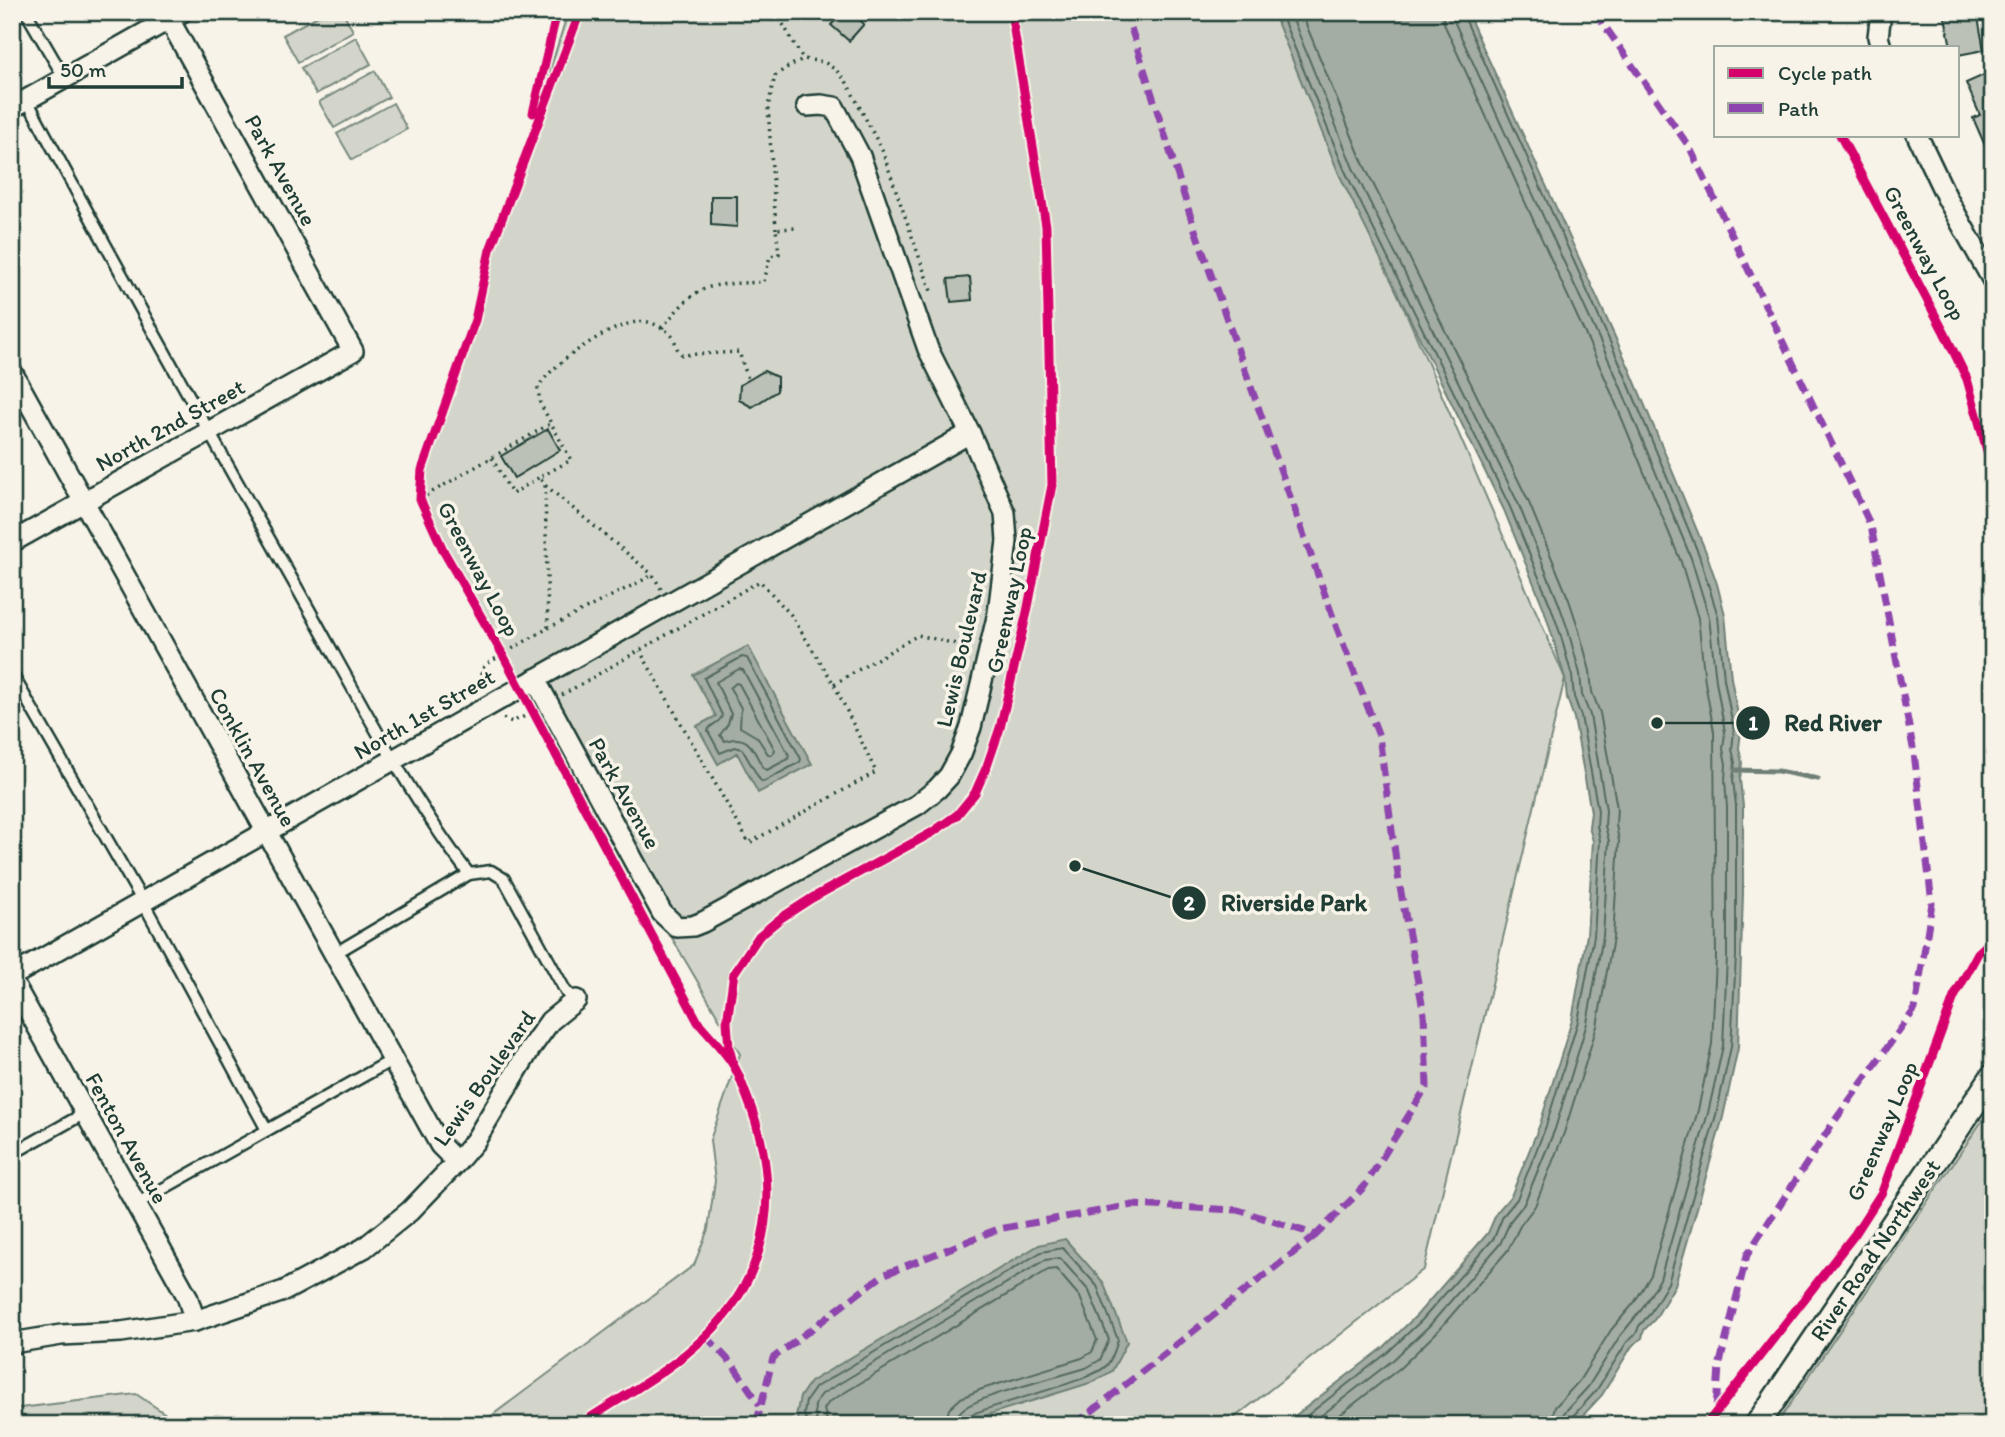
<svg xmlns="http://www.w3.org/2000/svg" width="2005" height="1437" viewBox="0 0 2005 1437" font-family="Itim,sans-serif">
	<style>
		.green { fill: #d3d5ca; stroke: #79897f; stroke-width: 2 }
		.water { fill: #a4ada3; stroke: #6f8077; stroke-width: 2 }
		.lines { fill: none; stroke-linecap: round; stroke-linejoin: round }
		.shore { stroke: #546a60; stroke-width: 2 }
		.stream { stroke: #6f8077; stroke-width: 5 }
		.building { fill: #bbc1b6; stroke: #1f3d34; stroke-width: 2 }
		.service-casing { stroke: #1f3d34; stroke-width: 15 }
		.minor-casing { stroke: #1f3d34; stroke-width: 24 }
		.tertiary-casing { stroke: #1f3d34; stroke-width: 28 }
		.path { stroke: #1f3d34; stroke-width: 3.5; stroke-dasharray: 2 5; stroke-linecap: butt }
		.service { stroke: #f7f3e8; stroke-width: 10 }
		.minor { stroke: #f7f3e8; stroke-width: 19 }
		.tertiary { stroke: #f7f3e8; stroke-width: 23 }
		.quiet { stroke: #8e44ad; stroke-width: 7; stroke-dasharray: 14 7; stroke-linecap: butt }
		.cycleway-casing { stroke: #f7f3e8; stroke-width: 13 }
		.cycleway { stroke: #d6006c; stroke-width: 9 }
		.labels { text-anchor: middle; dominant-baseline: central; stroke-width: 7; stroke-linejoin: round; paint-order: stroke }
		.street-label { font-size: 23px; fill: #1f3d34; stroke: #f7f3e8 }
		.leader { fill: none; stroke: #1f3d34; stroke-width: 2.5 }
		.callout-dot { fill: #1f3d34; stroke: #f7f3e8; stroke-width: 2.5 }
		.mark-label { font-size: 21px; text-anchor: middle; font-weight: bold; fill: #fff }
		.callout-label { font-size: 24px; text-anchor: middle; font-weight: bold; fill: #1f3d34; stroke: #f7f3e8; stroke-width: 7; stroke-linejoin: round; paint-order: stroke }
	</style>
	<rect width="100%" height="100%" fill="#f7f3e8"/>
	<filter id="ink" filterUnits="userSpaceOnUse"><feTurbulence type="fractalNoise" baseFrequency=".0143" numOctaves="2"/><feDisplacementMap in="SourceGraphic" scale="14" xChannelSelector="R" yChannelSelector="G"/><feConvolveMatrix kernelMatrix="1 2 1 2 8 2 1 2 1" color-interpolation-filters="sRGB"/></filter>
	<g filter="url(#ink)">
		<g class="green">
			<polygon points="325,12 343,12 353,31 298,62 283,35"/>
			<polygon points="568,12 1275,12 1565,678 1424,1269 1225,1425 479,1425 694,1265 708,1229 715,1181 710,1140 740,1054 466,586 418,495"/>
			<polygon points="356,37 371,64 316,94 301,68"/>
			<polygon points="375,71 389,97 334,128 319,102"/>
			<polygon points="393,103 407,129 352,160 337,134"/>
			<polygon points="1993,1105 1993,1425 1776,1425 1988,1112"/>
			<polygon points="136,1394 182,1425 12,1425 12,1409"/>
		</g>
		<g class="water">
			<polygon points="1273,12 1467,12 1630,370 1706,552 1717,584 1725,615 1731,678 1741,731 1739,748 1742,763 1740,780 1743,806 1743,894 1738,1048 1723,1117 1675,1285 1655,1319 1644,1330 1642,1338 1632,1346 1602,1395 1574,1425 1283,1425 1383,1348 1417,1315 1488,1233 1497,1212 1511,1196 1540,1124 1572,1020 1587,935 1593,841 1589,827 1591,812 1574,718 1567,698 1565,678 1544,609 1504,510 1339,174"/>
			<polygon points="748,646 812,764 758,793 737,753 718,764 697,726 716,716 693,675"/>
			<polygon points="1065,1239 1103,1282 1127,1342 1112,1371 1093,1382 990,1414 965,1425 803,1425 796,1416 800,1397 810,1382 1039,1245"/>
		</g>
		<g class="lines">
			<g class="shore">
				<polyline points="1280,12 1345,171 1510,507 1551,607 1560,633 1572,676 1574,697 1581,716 1598,811 1597,826 1600,841 1594,936 1578,1021 1546,1126 1517,1199 1503,1216 1494,1238 1422,1320 1387,1353 1295,1425"/>
				<polyline points="1290,12 1353,168 1518,503 1559,604 1568,630 1580,674 1582,695 1590,715 1606,810 1605,826 1609,841 1603,936 1587,1023 1555,1129 1524,1204 1511,1220 1500,1244 1429,1326 1393,1360 1309,1425"/>
				<polyline points="1301,12 1363,163 1527,498 1569,600 1578,627 1590,671 1592,692 1600,713 1617,808 1616,825 1619,841 1613,938 1597,1026 1564,1133 1535,1206 1520,1226 1508,1250 1436,1333 1400,1368 1327,1425"/>
				<polyline points="1442,12 1445,26 1606,380 1681,562 1698,618 1705,682 1714,732 1716,958 1712,1044 1698,1110 1651,1275 1634,1303 1611,1330 1579,1381 1555,1407 1550,1425"/>
				<polyline points="1453,12 1454,21 1616,376 1691,558 1709,617 1716,681 1725,732 1723,749 1726,764 1725,780 1727,807 1727,957 1723,1046 1708,1113 1660,1279 1642,1309 1620,1336 1588,1387 1564,1413 1561,1425"/>
				<polyline points="1462,12 1624,373 1699,555 1718,616 1724,679 1734,731 1732,749 1735,763 1733,780 1736,806 1736,956 1731,1047 1716,1115 1668,1283 1649,1315 1639,1326 1636,1334 1627,1342 1596,1391 1571,1418 1570,1425"/>
				<path d="M742 657 747 658 801 759 800 762 763 782 760 780 742 749 735 747 720 753 708 731C710 723 721 724 722 715L704 678Z"/>
				<path d="M739 669 743 670 789 755 788 759 767 770 763 768C753 750 750 733 725 741L720 735 728 724 731 714 716 682Z"/>
				<polygon points="736,683 739,684 775,750 772,755 768,754 757,737 740,727 741,708 730,688"/>
				<path d="M808 1425 804 1414 806 1401 816 1387 1041 1252 1063 1248 1097 1286 1118 1340C1116 1347 1112 1359 1107 1365 1094 1381 995 1403 968 1416L965 1425"/>
				<path d="M817 1425C816 1409 810 1409 822 1394L1045 1260 1060 1258 1089 1291 1109 1340 1100 1360 1086 1368C1061 1376 977 1396 962 1410 957 1414 956 1419 956 1425"/>
				<polyline points="828,1425 824,1409 829,1402 1048,1270 1056,1269 1080,1297 1097,1340 1092,1352 1082,1358 982,1389 961,1398 949,1409 945,1425"/>
			</g>
			<polyline class="stream" points="1735,770 1778,771 1818,779"/>
		</g>
		<g class="building">
			<polygon points="843,12 851,12 864,24 849,41 831,25"/>
			<polygon points="1944,12 1977,12 1984,50 1958,55 1958,47 1951,47"/>
			<polygon points="1993,71 1993,164 1973,118 1980,115 1966,83"/>
			<polygon points="711,196 737,196 737,227 711,225"/>
			<polygon points="970,277 972,300 951,302 948,279"/>
			<polygon points="764,371 777,377 777,391 752,407 739,400 740,385"/>
			<polygon points="548,429 560,450 514,478 501,456"/>
		</g>
		<g class="lines">
			<g class="service-casing">
				<g id="service">
					<polyline points="26,12 65,79"/>
					<path d="M27 100C115 264 205 426 297 588 352 685 402 786 469 874"/>
					<polyline points="12,674 143,902 267,1130"/>
					<polyline points="334,954 469,874 491,871 504,879 566,992 576,1000"/>
					<polyline points="12,1154 85,1113"/>
					<polyline points="136,1204 392,1060"/>
				</g>
			</g>
			<g class="minor-casing">
				<g id="minor">
					<polyline points="1881,47 1878,37 1881,12"/>
					<polyline points="12,108 182,12"/>
					<polyline points="1917,135 1948,200 1993,281"/>
					<polyline points="12,372 440,1145 457,1162"/>
					<polyline points="12,542 353,351 165,12"/>
					<polyline points="535,679 662,913 677,927 693,926 703,922 917,805 937,789 949,776 961,754 971,727 998,613 1007,541 1005,513 970,433 928,349 860,156 834,107 821,105 807,106"/>
					<polyline points="12,976 970,433"/>
					<polyline points="12,981 187,1296 195,1321"/>
					<polyline points="12,1343 61,1335 121,1332 195,1321 284,1291 364,1248 410,1211 457,1162 475,1141 530,1049 550,1021 576,1000"/>
				</g>
			</g>
			<g class="tertiary-casing">
				<polyline id="tertiary" points="1757,1425 1993,1076"/>
			</g>
			<g class="path">
				<polyline points="776,12 803,59"/>
				<polyline points="776,229 768,107 775,76 786,68 803,59 824,62 836,70 846,81 882,150 932,294"/>
				<path d="M662 328C700 281 706 285 764 282L770 256 779 254 776 229 797 228"/>
				<polyline points="492,458 512,494 540,477"/>
				<polyline points="420,499 550,424"/>
				<path d="M661 589 653 575 545 485 540 477 571 460 540 403 538 388C550 364 620 316 648 322 656 324 667 330 672 336 677 343 675 349 682 355L739 352 748 379"/>
				<polyline points="548,628 653,575"/>
				<polyline points="834,684 918,635 969,647 969,650"/>
				<polyline points="487,687 481,670 488,663 548,628 545,485"/>
				<polyline points="562,695 760,581 791,615 834,684 876,772 749,843 640,651"/>
				<polyline points="503,718 512,722 534,712"/>
			</g>
			<use href="#service" class="service"/>
			<use href="#minor" class="minor"/>
			<use href="#tertiary" class="tertiary"/>
			<g class="quiet">
				<polyline points="1595,12 1690,148 1871,526 1914,753 1932,903 1915,1009 1833,1123 1747,1255 1719,1367 1716,1409"/>
				<polyline points="706,1336 733,1365 760,1405"/>
				<polyline points="756,1425 773,1358 883,1275 998,1229 1133,1205 1238,1210 1316,1235 1364,1187 1427,1086 1424,1014 1399,882 1379,736 1335,623 1193,224 1126,12"/>
				<polyline points="1074,1425 1316,1235"/>
			</g>
			<g class="cycleway-casing">
				<g id="cycleway">
					<polyline points="533,113 557,12"/>
					<polyline points="1840,135 1944,332 1967,379 1993,472"/>
					<polyline points="733,1063 729,1048 727,1022 734,973 759,936 781,918 812,898 933,832 957,815 975,793 987,766 1000,728 1027,612 1052,485 1046,226 1011,12"/>
					<path d="M579 1425C621 1397 669 1372 705 1337 774 1271 781 1182 747 1097 743 1087 740 1077 735 1068 726 1051 710 1037 698 1022L503 655 444 552 420 499 422 470 475 320 490 250 580 12"/>
					<polyline points="1706,1425 1855,1234 1882,1192 1954,997 1978,953 1993,939"/>
				</g>
			</g>
			<use href="#cycleway" class="cycleway"/>
		</g>
	</g>
	<g class="labels">
		<g class="street-label">
			<text transform="translate(281 170) rotate(61)">Park Avenue</text>
			<text transform="translate(1925 253) rotate(62)">Greenway Loop</text>
			<text transform="translate(170 425) rotate(-29)">North 2nd Street</text>
			<text transform="translate(479 569) rotate(62)">Greenway Loop</text>
			<text transform="translate(1009 600) rotate(-78)">Greenway Loop</text>
			<text transform="translate(961 649) rotate(-77)">Lewis Boulevard</text>
			<text transform="translate(424 714) rotate(-30)">North 1st Street</text>
			<text transform="translate(253 757) rotate(61)">Conklin Avenue</text>
			<text transform="translate(625 793) rotate(61)">Park Avenue</text>
			<text transform="translate(484 1078) rotate(-55)">Lewis Boulevard</text>
			<text transform="translate(1882 1131) rotate(-67)">Greenway Loop</text>
			<text transform="translate(127 1138) rotate(61)">Fenton Avenue</text>
			<text transform="translate(1875 1250) rotate(-56)">River Road Northwest</text>
		</g>
	</g>
	<path class="leader" d="M1657 723L1753 723M1075 866L1189 903"/>
	<g class="callout-dot">
		<circle cx="1657" cy="723" r="7"/>
		<circle cx="1075" cy="866" r="7"/>
		<circle cx="1753" cy="723" r="18"/>
		<circle cx="1189" cy="903" r="18"/>
	</g>
	<g class="mark-label">
		<text x="1753" y="730">1</text>
		<text x="1189" y="910">2</text>
	</g>
	<g class="callout-label">
		<text x="1833" y="731">Red River</text>
		<text x="1294" y="911">Riverside Park</text>
	</g>
	<rect width="2005" height="1437" fill="none" stroke="#f7f3e8" stroke-width="42"/>
	<rect x="21" y="21" width="1963" height="1395" fill="none" stroke="#1f3d34" stroke-width="2.5" filter="url(#ink)"/>
	<rect x="1714" y="46" width="245" height="91" fill="#f7f3e8" stroke="#a1aaa0" stroke-width="2"/>
	<rect x="1728" y="68" width="35" height="10" fill="#d6006c" stroke="#a1aaa0" stroke-width="2"/>
	<text x="1778" y="80" font-size="21" fill="#1f3d34">Cycle path</text>
	<rect x="1728" y="103" width="35" height="10" fill="#8e44ad" stroke="#a1aaa0" stroke-width="2"/>
	<text x="1778" y="116" font-size="21" fill="#1f3d34">Path</text>
	<path d="M49 77v10h133v-10" fill="none" stroke="#1f3d34" stroke-width="3.5"/>
	<text x="60" y="77" font-size="21" fill="#1f3d34" stroke="#f7f3e8" stroke-width="5" paint-order="stroke">50 m</text>
</svg>
